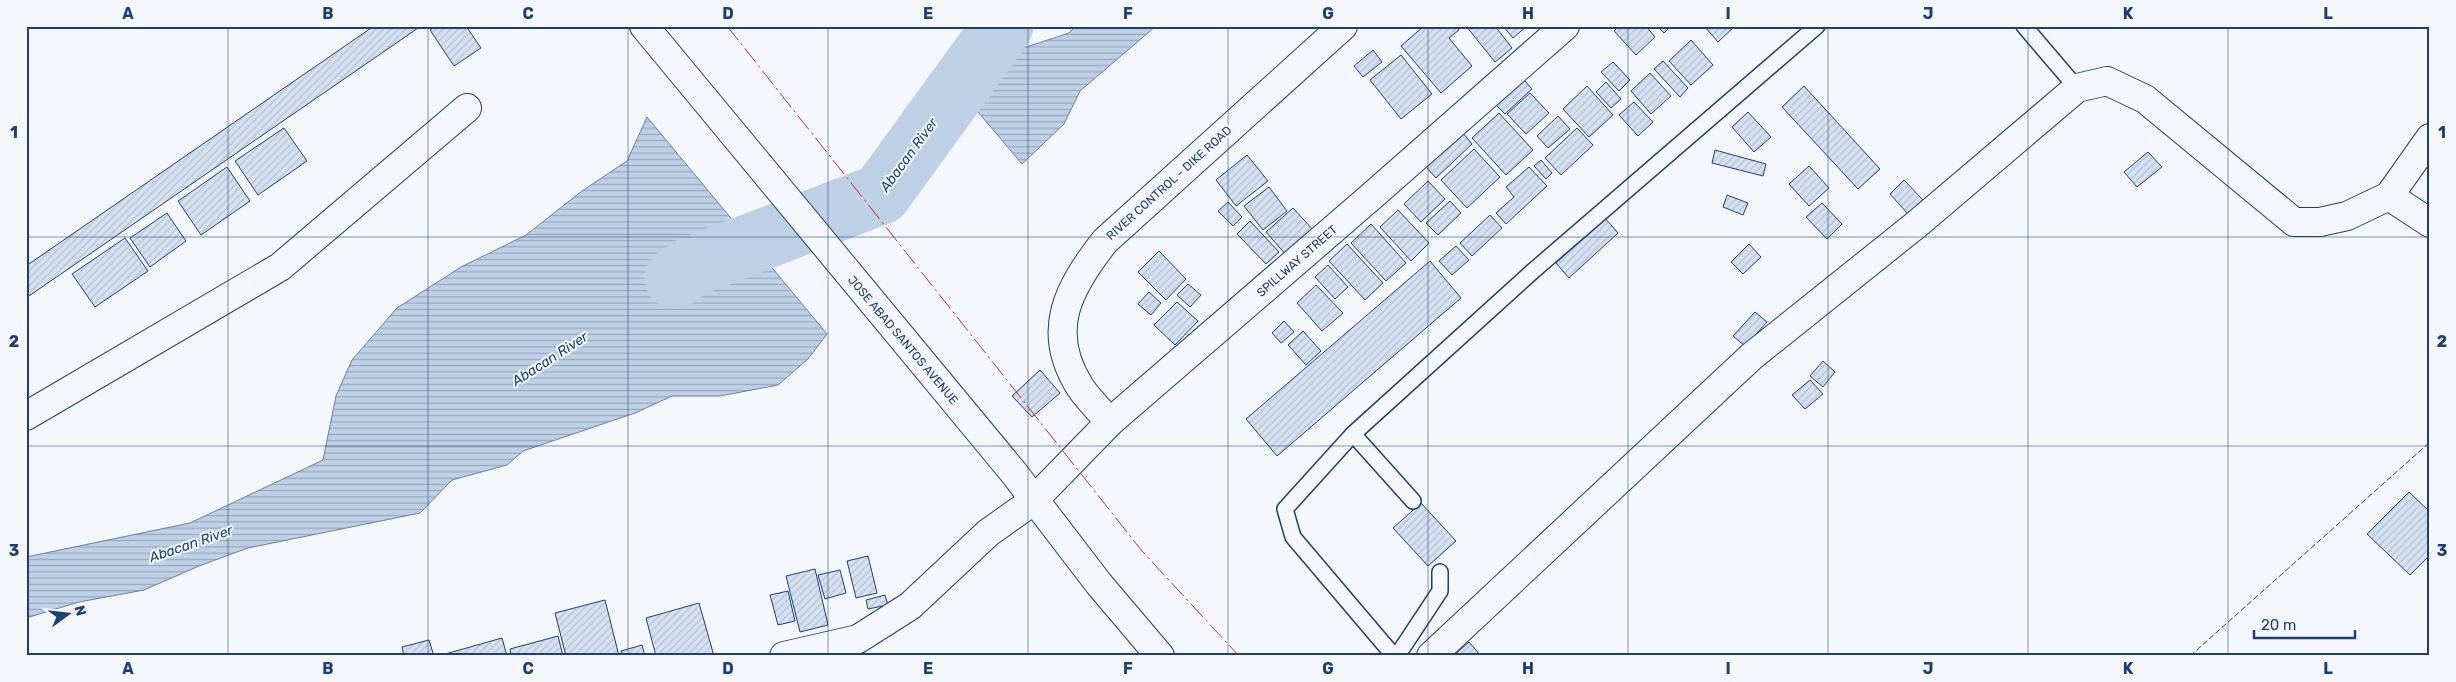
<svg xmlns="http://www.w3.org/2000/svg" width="2456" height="682" viewBox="0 0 2456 682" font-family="Rubik,sans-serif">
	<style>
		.water { fill: url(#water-rules); stroke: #687fa3 }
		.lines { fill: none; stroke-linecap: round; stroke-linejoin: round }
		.river { stroke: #bed0e5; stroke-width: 61 }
		.building { fill: url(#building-hatch); stroke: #1d3f73 }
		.service-casing { stroke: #1d3f73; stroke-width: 18 }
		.minor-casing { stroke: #1d3f73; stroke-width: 30 }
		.tertiary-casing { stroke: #1d3f73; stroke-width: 30 }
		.trunk-casing { stroke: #1d3f73; stroke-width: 30 }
		.service { stroke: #f4f7fb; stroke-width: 15 }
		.minor { stroke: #f4f7fb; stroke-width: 28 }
		.tertiary { stroke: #f4f7fb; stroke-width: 28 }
		.trunk { stroke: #f4f7fb; stroke-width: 28 }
		.fence { stroke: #1d3f73; stroke-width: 1; stroke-dasharray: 6 2.5; stroke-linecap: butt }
		.power { stroke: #c62828; stroke-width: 1; stroke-dasharray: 18 4 2.5 4; stroke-linecap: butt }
		.grid { fill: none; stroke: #1d3f73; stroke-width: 1; stroke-opacity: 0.55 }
		.labels { text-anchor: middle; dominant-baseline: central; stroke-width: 4; stroke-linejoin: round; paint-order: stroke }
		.street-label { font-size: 12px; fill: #1d3f73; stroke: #f4f7fb }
		.water-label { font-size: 14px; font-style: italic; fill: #1d3f73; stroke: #f4f7fb }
		.neatline { fill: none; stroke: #1d3f73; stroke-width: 2 }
		.grid-label { font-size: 16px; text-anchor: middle; font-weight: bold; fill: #1d3f73 }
	</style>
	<defs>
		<pattern id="water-rules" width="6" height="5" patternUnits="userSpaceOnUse" patternTransform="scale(1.25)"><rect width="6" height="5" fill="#bed0e5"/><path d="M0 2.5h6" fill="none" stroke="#9aaabe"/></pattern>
		<pattern id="building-hatch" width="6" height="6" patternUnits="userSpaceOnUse" patternTransform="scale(1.25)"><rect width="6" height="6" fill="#d5e0f0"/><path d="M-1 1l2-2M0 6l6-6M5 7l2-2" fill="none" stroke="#b6c1d1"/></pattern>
	</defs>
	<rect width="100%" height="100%" fill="#f4f7fb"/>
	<g class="water">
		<polygon points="1076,26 1156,26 1080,91 1064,124 1022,164 945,73 972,54 1005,54 1069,33"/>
		<polygon points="647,117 827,334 808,359 778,385 720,396 672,396 635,413 523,451 507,465 452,480 420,513 248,548 199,566 144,590 79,602 26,618 26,557 190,523 323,460 336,396 352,360 397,308 461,267 526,235 582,191 627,161"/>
	</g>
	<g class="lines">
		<polyline class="river" points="675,278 693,266 881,194 1003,26"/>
	</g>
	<g class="building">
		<polygon points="374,26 421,26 26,298 26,266"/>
		<polygon points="436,26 466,26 481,48 454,66 430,30"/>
		<polygon points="1424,26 1455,26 1459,30 1449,38 1472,66 1441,93 1401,46"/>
		<polygon points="1466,26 1495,26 1512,48 1495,62"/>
		<polygon points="1503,26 1527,26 1513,38"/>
		<polygon points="1619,26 1646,26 1655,37 1636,55 1614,31"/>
		<polygon points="1657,26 1671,26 1664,33"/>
		<polygon points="1704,26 1735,26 1718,42"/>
		<polygon points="1691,40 1713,65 1691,85 1669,61"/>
		<polygon points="1373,50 1382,62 1363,77 1354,66"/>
		<polygon points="1401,55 1432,94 1401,119 1370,80"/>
		<polygon points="1663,61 1688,88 1680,97 1654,69"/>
		<polygon points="1613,62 1630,80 1619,91 1601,72"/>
		<polygon points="1650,73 1671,96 1651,114 1631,91"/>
		<polygon points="1524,80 1532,89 1505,114 1496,105"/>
		<polygon points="1606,82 1621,99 1611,108 1596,92"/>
		<polygon points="1587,86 1613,115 1589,137 1563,109"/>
		<polygon points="1804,86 1880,169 1858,189 1782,107"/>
		<polygon points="1530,93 1549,113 1526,134 1507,114"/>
		<polygon points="1634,102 1653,122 1638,136 1619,115"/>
		<polygon points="1748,112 1771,137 1754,152 1732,127"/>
		<polygon points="1499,113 1533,150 1506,175 1472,138"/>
		<polygon points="1558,116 1570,129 1548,148 1537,136"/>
		<polygon points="284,128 307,161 258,195 235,161"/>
		<polygon points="1577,128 1593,145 1561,175 1545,158"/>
		<polygon points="1462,132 1472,144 1436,178 1425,166"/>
		<polygon points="1474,149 1500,177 1467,208 1441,180"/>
		<polygon points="1715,150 1766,164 1763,176 1712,163"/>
		<polygon points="2148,152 2162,167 2137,187 2124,172"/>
		<polygon points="1247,155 1268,181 1236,206 1216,180"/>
		<polygon points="1541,160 1552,173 1546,179 1534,166"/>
		<polygon points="1809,166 1829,188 1809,206 1789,184"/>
		<polygon points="227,167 250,201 201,235 178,201"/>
		<polygon points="1529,167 1547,186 1506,224 1496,213 1514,197 1506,187"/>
		<polygon points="1904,180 1923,200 1908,214 1890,194"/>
		<polygon points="1428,181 1445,199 1421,222 1404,204"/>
		<polygon points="1269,187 1287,211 1263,230 1244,206"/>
		<polygon points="1727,195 1748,203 1743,215 1723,207"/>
		<polygon points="1450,201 1461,213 1438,235 1426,223"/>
		<polygon points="1228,202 1242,217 1233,226 1218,211"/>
		<polygon points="1822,203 1842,224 1827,239 1806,217"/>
		<polygon points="1293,208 1315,232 1287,256 1266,232"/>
		<polygon points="1398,210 1429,243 1411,261 1380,227"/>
		<polygon points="167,213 186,241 150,267 130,238"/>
		<polygon points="1490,215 1502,228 1472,256 1460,243"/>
		<polygon points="1605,218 1618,233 1569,278 1556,263"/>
		<polygon points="1250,221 1279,252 1266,264 1237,234"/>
		<polygon points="1371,224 1406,263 1386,281 1351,243"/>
		<polygon points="125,238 148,271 95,307 72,274"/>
		<polygon points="1347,244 1383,283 1365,300 1329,261"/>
		<polygon points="1749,244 1761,257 1743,274 1731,262"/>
		<polygon points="1456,246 1469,260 1452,275 1439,261"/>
		<polygon points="1159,251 1186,279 1166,300 1138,272"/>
		<polygon points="1430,261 1461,298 1277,456 1246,419"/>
		<polygon points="1328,265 1348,287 1335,299 1315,277"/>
		<polygon points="1188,284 1201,295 1190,307 1177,295"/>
		<polygon points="1316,285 1343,313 1322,331 1297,303"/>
		<polygon points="1149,292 1161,303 1151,315 1138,304"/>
		<polygon points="1177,302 1198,321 1175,345 1154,325"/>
		<polygon points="1755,312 1767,322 1745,346 1733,336"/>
		<polygon points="1284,321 1294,332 1281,343 1272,333"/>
		<polygon points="1303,331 1321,351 1306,365 1288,345"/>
		<polygon points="1823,361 1835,372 1823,387 1810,376"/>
		<polygon points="1040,370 1060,393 1032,417 1012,396"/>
		<polygon points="1810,380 1823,394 1805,409 1792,395"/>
		<polygon points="2409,492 2430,512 2430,555 2410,575 2367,534"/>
		<polygon points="1421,503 1456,541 1428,566 1393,528"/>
		<polygon points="868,556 877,593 856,598 847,561"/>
		<polygon points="815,569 828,625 800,632 786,576"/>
		<polygon points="840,570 846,593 825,599 818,575"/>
		<polygon points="788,591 795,621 778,625 770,595"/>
		<polygon points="885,595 888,605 868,609 866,600"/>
		<polygon points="605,600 619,656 566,656 555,613"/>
		<polygon points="699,603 714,656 656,656 646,618"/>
		<polygon points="558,636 563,656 511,656 510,649"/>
		<polygon points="502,638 507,656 438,656"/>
		<polygon points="429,640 434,656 404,656 402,647"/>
		<polygon points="1469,642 1481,656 1453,656"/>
		<polygon points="642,645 645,656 622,656 621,651"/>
	</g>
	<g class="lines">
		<g class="service-casing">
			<g id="service">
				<polyline points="2024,26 2077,88"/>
				<polyline points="1353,434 1413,501"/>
				<polyline points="1394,656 1293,537 1285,509 1353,434 1533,271 1817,26"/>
				<polyline points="1397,656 1440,591 1440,572"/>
			</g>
		</g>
		<g class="minor-casing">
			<g id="minor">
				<polyline points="2389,196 2430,223"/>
				<polyline points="26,416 280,267 467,108"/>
				<path d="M1110 422C1100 411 1088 399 1080 387 1044 330 1069 287 1105 241L1343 26"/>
				<polyline points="784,656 858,639 910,606 988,533 1033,501"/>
				<polyline points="1431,656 1752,356 1917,224 2077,88 2107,81 2145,99 2294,222 2320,222 2347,216 2389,196 2430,138"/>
			</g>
		</g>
		<g class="tertiary-casing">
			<polyline id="tertiary" points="1033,501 1110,422 1373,195 1565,26"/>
		</g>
		<g class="trunk-casing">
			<polyline id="trunk" points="644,26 1014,473 1099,584 1160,656"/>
		</g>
		<use href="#service" class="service"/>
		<use href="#minor" class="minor"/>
		<use href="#tertiary" class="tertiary"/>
		<use href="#trunk" class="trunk"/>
		<polyline class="fence" points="2190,656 2430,442"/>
		<polyline class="power" points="727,26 1142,551 1239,656"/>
	</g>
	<path class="grid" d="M228 26V656M428 26V656M628 26V656M828 26V656M1028 26V656M1228 26V656M1428 26V656M1628 26V656M1828 26V656M2028 26V656M2228 26V656M26 237H2430M26 446H2430"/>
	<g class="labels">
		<g class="street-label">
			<text transform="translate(1169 183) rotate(-42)">RIVER CONTROL - DIKE ROAD</text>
			<text transform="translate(1297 261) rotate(-41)">SPILLWAY STREET</text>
			<text transform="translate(903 340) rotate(50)">JOSE ABAD SANTOS AVENUE</text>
		</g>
		<g class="water-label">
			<text transform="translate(909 155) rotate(-54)">Abacan River</text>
			<text transform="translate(550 359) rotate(-33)">Abacan River</text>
			<text transform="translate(191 544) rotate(-19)">Abacan River</text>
		</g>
	</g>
	<rect width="2456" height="682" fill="none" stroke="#f4f7fb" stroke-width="55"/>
	<g transform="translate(68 614) rotate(75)" stroke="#f4f7fb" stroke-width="4" paint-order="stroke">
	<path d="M0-4L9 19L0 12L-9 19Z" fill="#1d3f73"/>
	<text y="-8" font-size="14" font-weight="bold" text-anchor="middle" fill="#1d3f73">N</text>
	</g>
	<path d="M2254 630v8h101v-8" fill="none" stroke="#1d3f73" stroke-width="2.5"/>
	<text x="2261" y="630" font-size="15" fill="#1d3f73" stroke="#f4f7fb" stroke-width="4" paint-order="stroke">20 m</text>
	<rect x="28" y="28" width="2400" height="626" class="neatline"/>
	<g class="grid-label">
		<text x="128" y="19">A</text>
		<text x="328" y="19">B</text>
		<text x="528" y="19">C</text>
		<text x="728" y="19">D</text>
		<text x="928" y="19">E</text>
		<text x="1128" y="19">F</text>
		<text x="1328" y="19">G</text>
		<text x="1528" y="19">H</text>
		<text x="1728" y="19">I</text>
		<text x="1928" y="19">J</text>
		<text x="2128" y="19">K</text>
		<text x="2328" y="19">L</text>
		<text x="14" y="138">1</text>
		<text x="2442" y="138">1</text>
		<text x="14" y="347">2</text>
		<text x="2442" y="347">2</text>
		<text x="14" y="556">3</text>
		<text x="2442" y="556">3</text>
		<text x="128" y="674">A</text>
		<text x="328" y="674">B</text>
		<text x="528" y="674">C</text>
		<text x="728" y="674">D</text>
		<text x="928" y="674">E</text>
		<text x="1128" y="674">F</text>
		<text x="1328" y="674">G</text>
		<text x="1528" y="674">H</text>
		<text x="1728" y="674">I</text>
		<text x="1928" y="674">J</text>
		<text x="2128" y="674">K</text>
		<text x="2328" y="674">L</text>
	</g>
</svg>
